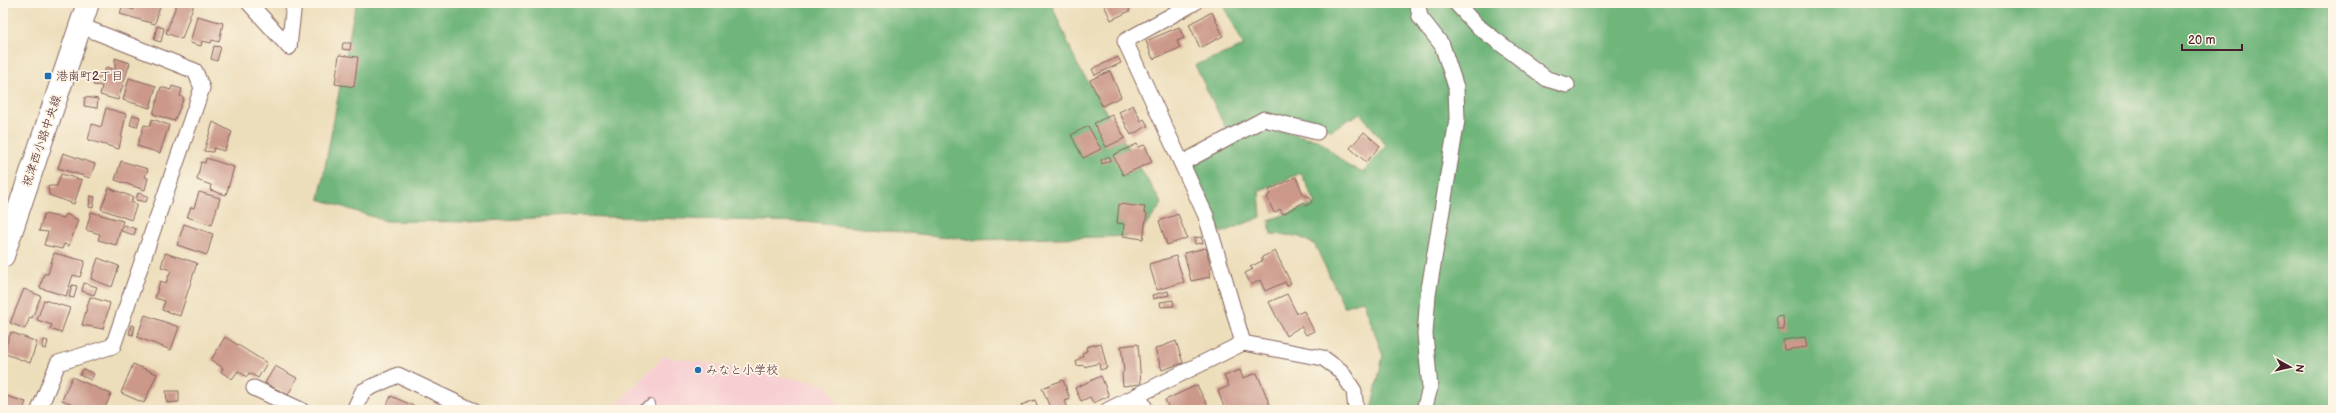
<svg xmlns="http://www.w3.org/2000/svg" width="2336" height="413" viewBox="0 0 2336 413" font-family="'Balsamiq Sans','Klee One',sans-serif">
	<style>
		.built { fill: #f7cfd3 }
		.forest { fill: #6fb57a; stroke: #5c6a52 }
		.building { fill: #cb988a }
		.lines { fill: none; stroke-linecap: round; stroke-linejoin: round }
		.lane-casing { stroke: #83625d; stroke-width: 10 }
		.street-casing { stroke: #83625d; stroke-width: 17 }
		.secondary-casing { stroke: #83625d; stroke-width: 24 }
		.lane { stroke: #fff; stroke-width: 8 }
		.street { stroke: #fff; stroke-width: 15 }
		.secondary { stroke: #fff; stroke-width: 22 }
		.poi-dot { fill: #1f6fb2; stroke: #fcf5e5; stroke-width: 1.5 }
		.labels { text-anchor: middle; dominant-baseline: central; stroke-width: 3.5; stroke-linejoin: round; paint-order: stroke }
		.poi-label { font-size: 12px; fill: #4a1f2b; stroke: #fcf5e5; text-anchor: start }
		.street-label { font-size: 12px; fill: #4a1f2b; stroke: #fcf5e5 }
	</style>
	<rect width="100%" height="100%" fill="#fcf5e5"/>
	<filter id="ink" filterUnits="userSpaceOnUse"><feTurbulence type="fractalNoise" baseFrequency=".025" numOctaves="2"/><feDisplacementMap in="SourceGraphic" scale="8" xChannelSelector="R" yChannelSelector="G"/><feConvolveMatrix kernelMatrix="1 2 1 2 8 2 1 2 1" color-interpolation-filters="sRGB"/></filter>
	<filter id="wash" filterUnits="userSpaceOnUse"><feTurbulence type="fractalNoise" baseFrequency=".012" numOctaves="4" result="noise"/><feDisplacementMap in="SourceGraphic" scale="16" xChannelSelector="R" yChannelSelector="G"/><feGaussianBlur stdDeviation="0.9" result="paint"/><feColorMatrix in="noise" values="0 0 0 0 0 0 0 0 0 0 0 0 0 0 0 0 0 1.4 0 .05"/><feComposite in="paint" operator="in"/></filter>
	<g filter="url(#wash)">
		<rect width="100%" height="100%" fill="#eddebb"/>
		<polygon class="built" points="664,356 826,384 842,410 611,410"/>
		<g class="forest">
			<polygon points="357,3 1051,3 1077,64 1162,204 1138,236 975,240 805,222 569,216 469,222 385,221 319,199 353,17"/>
			<polygon points="1223,3 2333,3 2333,410 1371,410 1383,356 1363,300 1344,307 1315,245 1298,236 1271,234 1269,220 1316,204 1301,173 1259,191 1261,217 1221,233 1189,165 1261,125 1320,141 1348,166 1364,172 1386,145 1360,113 1331,130 1265,113 1227,131 1195,65 1244,46"/>
		</g>
		<g id="blocks">
			<g class="building">
				<polygon points="136,3 161,3 155,24 120,14 122,7 134,10"/>
				<polygon points="177,3 194,4 182,39 166,33"/>
				<polygon points="268,3 283,3 283,6 267,5"/>
				<polygon points="1103,3 1126,3 1130,11 1111,20"/>
				<polygon points="1212,12 1223,36 1200,48 1189,24"/>
				<polygon points="197,16 223,23 219,42 212,40 211,43 202,41 201,46 190,43"/>
				<polygon points="157,26 164,28 161,42 154,40"/>
				<polygon points="1179,27 1184,38 1177,41 1180,48 1153,59 1146,41"/>
				<polygon points="343,43 351,43 350,50 342,49"/>
				<polygon points="214,46 221,47 217,61 211,59"/>
				<polygon points="339,55 358,57 354,87 335,84"/>
				<polygon points="1118,57 1121,63 1095,75 1092,69"/>
				<polygon points="115,58 130,63 118,100 100,95 102,86 93,85 97,73 104,74 106,67 115,70"/>
				<polygon points="1110,71 1121,97 1102,106 1090,80"/>
				<polygon points="129,78 156,86 150,108 123,100"/>
				<polygon points="172,86 182,89 180,96 184,98 174,121 153,114 161,87 171,90"/>
				<polygon points="85,97 98,99 97,108 84,106"/>
				<polygon points="1133,105 1141,121 1144,119 1148,126 1131,135 1119,112"/>
				<polygon points="106,108 126,114 119,149 88,140 92,124 101,127"/>
				<polygon points="133,115 140,117 137,127 130,125"/>
				<polygon points="1112,115 1125,138 1106,147 1094,123"/>
				<polygon points="152,119 169,125 160,153 137,146 144,125 150,126"/>
				<polygon points="213,122 232,132 224,151 214,148 213,152 204,151"/>
				<polygon points="1088,126 1101,149 1083,158 1071,135"/>
				<polygon points="1364,132 1380,146 1366,162 1350,148"/>
				<polygon points="1137,144 1138,147 1145,145 1152,162 1123,175 1113,155"/>
				<polygon points="63,153 95,164 90,178 58,168"/>
				<polygon points="1109,156 1111,160 1102,164 1101,160"/>
				<polygon points="206,158 234,167 226,195 210,190 211,185 197,180 201,162 205,163"/>
				<polygon points="121,161 148,169 145,177 148,178 145,190 115,180"/>
				<polygon points="61,174 82,180 74,204 49,195 48,186 57,186"/>
				<polygon points="1296,177 1304,196 1309,196 1312,202 1307,206 1304,202 1283,214 1280,209 1274,213 1267,197 1270,194 1269,190"/>
				<polygon points="109,188 133,197 131,202 137,204 131,220 101,209"/>
				<polygon points="199,192 220,198 212,225 187,217 191,207 194,208"/>
				<polygon points="138,193 148,196 146,202 136,200"/>
				<polygon points="90,196 95,197 93,208 89,207"/>
				<polygon points="1119,204 1145,207 1144,212 1147,213 1143,239 1123,236 1124,224 1117,223"/>
				<polygon points="91,212 123,221 116,245 98,240 100,234 86,230"/>
				<polygon points="44,214 64,218 66,214 78,220 69,246 64,244 62,249 44,245 48,232 39,231"/>
				<polygon points="1178,214 1187,238 1167,245 1159,221"/>
				<polygon points="184,224 213,234 207,255 177,245"/>
				<polygon points="124,225 136,229 134,235 121,231"/>
				<polygon points="1201,237 1203,243 1195,244 1194,238"/>
				<polygon points="1206,248 1211,269 1209,270 1210,277 1191,281 1184,253"/>
				<polygon points="1275,251 1291,283 1287,286 1285,282 1265,291 1260,280 1251,285 1245,273 1253,269 1250,267 1262,261 1262,257"/>
				<polygon points="54,253 85,261 80,277 73,275 66,296 40,288 44,274 48,274"/>
				<polygon points="165,253 197,263 180,316 162,310 165,301 155,298 160,281 166,283 171,270 161,267"/>
				<polygon points="1176,256 1184,282 1157,290 1149,264"/>
				<polygon points="98,258 119,266 112,287 91,279"/>
				<polygon points="84,283 97,287 94,295 82,291"/>
				<polygon points="72,285 77,286 74,298 69,297"/>
				<polygon points="24,289 41,296 32,318 30,317 25,329 10,323"/>
				<polygon points="1168,291 1169,295 1153,299 1152,295"/>
				<polygon points="1287,294 1297,314 1304,311 1314,331 1306,335 1301,326 1286,336 1269,302"/>
				<polygon points="90,297 110,303 103,329 82,325"/>
				<polygon points="44,300 70,308 61,333 50,329 52,325 37,320"/>
				<polygon points="1173,300 1174,306 1161,307 1160,302"/>
				<polygon points="145,315 179,327 171,350 137,337"/>
				<polygon points="1783,316 1784,330 1778,330 1776,317"/>
				<polygon points="131,325 135,326 133,335 129,334"/>
				<polygon points="11,332 37,342 30,363 3,353"/>
				<polygon points="225,337 267,363 258,378 249,373 247,377 238,371 232,379 221,372 223,368 211,360"/>
				<polygon points="1805,337 1807,347 1784,350 1783,340"/>
				<polygon points="44,340 48,341 46,349 42,348"/>
				<polygon points="1176,341 1183,363 1162,370 1155,349"/>
				<polygon points="1101,343 1107,368 1100,370 1099,363 1084,367 1084,365 1077,366 1076,361 1083,356 1082,353 1087,351 1086,347"/>
				<polygon points="1138,344 1141,384 1123,386 1122,373 1124,371 1121,346"/>
				<polygon points="133,364 157,374 144,403 121,393"/>
				<polygon points="275,366 297,378 288,395 265,383"/>
				<polygon points="83,369 94,374 91,380 80,375"/>
				<polygon points="1240,370 1243,378 1257,373 1272,410 1225,410 1218,391 1229,386 1224,376"/>
				<polygon points="1101,376 1109,396 1093,403 1090,397 1081,401 1075,388"/>
				<polygon points="72,377 111,394 104,410 83,410 62,400"/>
				<polygon points="1063,380 1070,399 1065,401 1069,410 1058,410 1057,408 1051,410 1042,388"/>
				<polygon points="1197,385 1209,409 1170,410 1165,400"/>
				<polygon points="166,391 179,391 179,402 167,403"/>
				<polygon points="3,395 26,402 23,410 3,410"/>
				<polygon points="391,396 423,410 385,410"/>
				<polygon points="1035,400 1039,410 1023,410 1021,405"/>
			</g>
		</g>
	</g>
	<g filter="url(#ink)">
		<use href="#blocks" fill-opacity="0" stroke="#83625d" stroke-width="1"/>
		<g class="lines">
			<g class="lane-casing">
				<polyline id="lane" points="640,410 651,404"/>
			</g>
			<g class="street-casing">
				<g id="street">
					<polyline points="249,3 289,47"/>
					<polyline points="1194,3 1125,41 1206,216 1243,343"/>
					<polyline points="1419,3 1418,6 1420,17 1442,45 1456,87 1457,120 1428,295 1425,334 1430,388 1424,410"/>
					<polyline points="1456,3 1476,25 1547,79 1567,85"/>
					<polyline points="289,47 294,3"/>
					<polyline points="1182,163 1264,119 1317,132"/>
					<polyline points="254,388 301,410"/>
					<polyline points="1138,395 1146,410"/>
					<polyline points="39,410 58,363 113,346 202,88 195,71 81,26"/>
					<polyline points="354,410 363,391 398,375 472,410"/>
					<polyline points="1108,410 1243,343 1323,358 1341,371 1354,391 1356,410"/>
				</g>
			</g>
			<g class="secondary-casing">
				<polyline id="secondary" points="3,256 88,3"/>
			</g>
			<use href="#lane" class="lane"/>
			<use href="#street" class="street"/>
			<use href="#secondary" class="secondary"/>
		</g>
	</g>
	<g class="poi-dot">
		<rect x="44" y="72" width="8" height="8" rx="2"/>
		<circle cx="698" cy="370" r="4"/>
	</g>
	<g class="labels">
		<g class="poi-label">
			<text x="56" y="76">港南町2丁目</text>
			<text x="706" y="370">みなと小学校</text>
		</g>
		<g class="street-label">
			<text transform="translate(42 141) rotate(-71)">祝津西小路中央線</text>
		</g>
	</g>
	<rect width="2336" height="413" fill="none" stroke="#fcf5e5" stroke-width="16"/>
	<g transform="translate(2290 367) rotate(98)" stroke="#fcf5e5" stroke-width="3" paint-order="stroke">
	<path d="M0-3L7 15L0 10L-7 15Z" fill="#4a1f2b"/>
	<text y="-6" font-size="11" font-weight="bold" text-anchor="middle" fill="#4a1f2b">N</text>
	</g>
	<path d="M2182 44v6h60v-6" fill="none" stroke="#4a1f2b" stroke-width="2"/>
	<text x="2188" y="44" font-size="12" fill="#4a1f2b" stroke="#fcf5e5" stroke-width="3" paint-order="stroke">20 m</text>
</svg>
